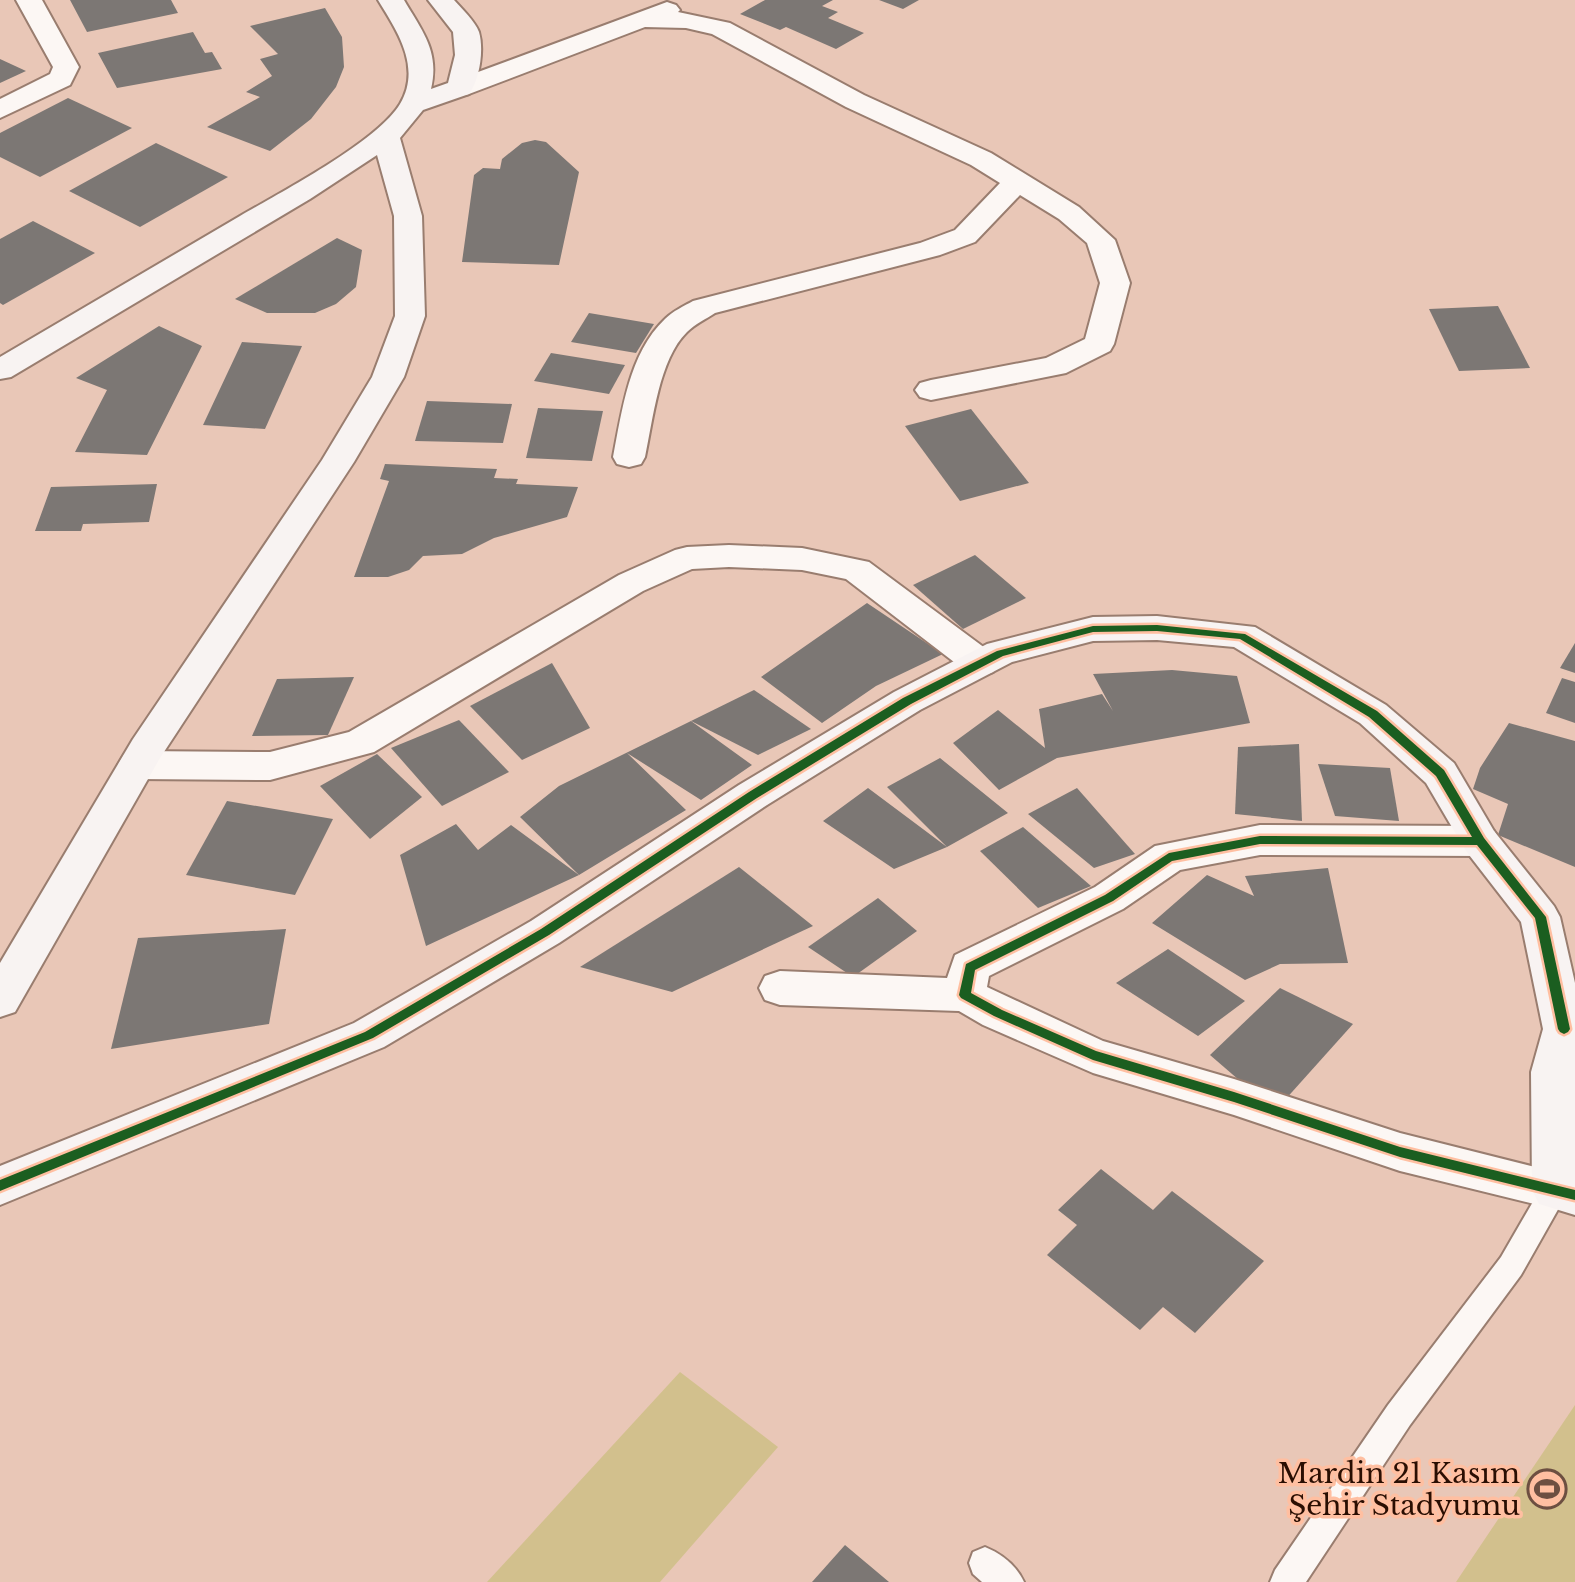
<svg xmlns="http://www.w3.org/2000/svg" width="1575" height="1582" viewBox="0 0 1575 1582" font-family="'Libre Baskerville',serif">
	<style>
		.green { fill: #d2c08d }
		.building { fill: #7c7774 }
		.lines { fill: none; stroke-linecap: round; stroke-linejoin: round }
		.lane-casing { stroke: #997d6f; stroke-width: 4 }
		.street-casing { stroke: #997d6f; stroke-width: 4 }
		.secondary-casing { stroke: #997d6f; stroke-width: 4 }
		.lane { fill: #fcf7f4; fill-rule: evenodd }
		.street { fill: #fcf7f4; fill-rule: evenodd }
		.secondary { fill: #f8f3f2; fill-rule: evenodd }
		.cycleway-casing { stroke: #ffbfa1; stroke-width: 5 }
		.cycleway { fill: #1b5e20; fill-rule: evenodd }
		.labels { text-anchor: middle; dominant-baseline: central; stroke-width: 7; stroke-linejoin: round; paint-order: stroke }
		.near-poi-label { font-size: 28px; fill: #2a0e02; stroke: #ffbfa1; text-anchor: end }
	</style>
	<rect width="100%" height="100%" fill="#e9c7b7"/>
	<g class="green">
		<polygon points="680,1372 778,1447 660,1582 487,1582"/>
		<polygon points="1575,1405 1575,1582 1456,1582 1462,1573"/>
	</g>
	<g class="building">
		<polygon points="70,0 171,0 178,13 87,32"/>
		<polygon points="765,0 833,0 822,6 838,12 828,18 864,33 836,49 786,27 780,30 740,14"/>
		<polygon points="879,0 919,0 903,9"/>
		<polygon points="325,8 342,37 344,67 336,87 311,119 270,151 207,127 260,97 246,92 272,76 260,59 278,54 250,26"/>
		<polygon points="193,32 205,53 212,52 222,69 117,88 98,53"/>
		<polygon points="0,59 26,71 0,83"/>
		<polygon points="68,98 132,128 40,177 0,157 0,133"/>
		<polygon points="535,140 546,142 579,172 559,265 462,262 474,175 483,168 500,169 502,159 522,143"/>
		<polygon points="156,143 228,177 140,227 69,191"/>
		<polygon points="33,221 95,253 3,305 0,303 0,239"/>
		<polygon points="337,238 362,250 356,287 336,304 315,313 267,313 235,299"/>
		<polygon points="1498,306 1530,368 1459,371 1429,309"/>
		<polygon points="589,313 654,324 636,353 571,342"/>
		<polygon points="159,326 202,346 147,455 75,452 107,390 76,378"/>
		<polygon points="242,342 302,346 265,429 203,425"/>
		<polygon points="551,353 625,365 609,394 534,381"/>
		<polygon points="427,401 512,404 503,443 415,441"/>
		<polygon points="538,408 603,411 592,461 526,458"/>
		<polygon points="971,409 1029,483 960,501 905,426"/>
		<polygon points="385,464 497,469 494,478 518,479 516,484 578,487 567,517 494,538 462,554 423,556 409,570 388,577 354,577 389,481 380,479"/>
		<polygon points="157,484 149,522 83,524 81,531 35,531 51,487"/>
		<polygon points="975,555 1026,598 963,629 913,585"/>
		<polygon points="867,603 943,654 876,686 822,723 761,677"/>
		<polygon points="1575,643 1575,673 1560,668"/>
		<polygon points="552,663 590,728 522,760 470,706"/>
		<polygon points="1172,670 1237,676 1250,723 1057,758 999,790 953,743 998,710 1045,748 1039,709 1102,694 1113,711 1093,674"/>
		<polygon points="354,677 328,735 252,736 277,679"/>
		<polygon points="1562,678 1575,682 1575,723 1546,713"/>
		<polygon points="754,690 811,729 758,755 691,721"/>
		<polygon points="459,720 509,772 442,806 391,748"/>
		<polygon points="691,721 752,765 701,800 627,753 686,810 579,875 520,817 559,786"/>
		<polygon points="1509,723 1575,741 1575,867 1498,835 1508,804 1473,789 1480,768"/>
		<polygon points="1299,744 1302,821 1235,814 1238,747"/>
		<polygon points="377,754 422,797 370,839 320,786"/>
		<polygon points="940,758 1008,813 947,847 894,869 823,821 868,788 947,847 887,787"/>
		<polygon points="1318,764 1390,768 1399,821 1335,816"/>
		<polygon points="1077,788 1135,854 1094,868 1028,814"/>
		<polygon points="227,801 333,819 295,895 186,875"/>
		<polygon points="456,824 478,850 511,825 579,875 426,946 400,855"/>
		<polygon points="1023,827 1091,886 1038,908 980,851"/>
		<polygon points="739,867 813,926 672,992 580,967"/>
		<polygon points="1328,868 1348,963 1280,964 1245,980 1152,923 1207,875 1254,896 1245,876"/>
		<polygon points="878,898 917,931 853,977 808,947"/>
		<polygon points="286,929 269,1024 111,1049 138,938"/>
		<polygon points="1168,949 1245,1001 1198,1036 1116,983"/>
		<polygon points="1280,988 1353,1024 1275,1111 1210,1055"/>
		<polygon points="1101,1169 1153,1210 1172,1191 1264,1261 1195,1333 1163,1307 1140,1330 1047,1255 1077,1225 1058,1210"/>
		<polygon points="845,1545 889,1582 812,1582"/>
	</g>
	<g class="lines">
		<g class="lane-casing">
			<g id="lane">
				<polygon points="1555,1178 1565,1181 1569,1190 1521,1275 1410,1425 1306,1582 1270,1582 1275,1570 1388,1405 1501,1257 1545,1181"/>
				<path d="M985 1547C1002 1554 1016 1565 1024 1582H982L973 1574 969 1563 973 1552Z"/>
			</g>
		</g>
		<g class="street-casing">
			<g id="street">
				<polygon points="16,0 42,0 79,67 70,85 0,118 0,99 50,74 53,67"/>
				<path d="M667 2 676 5 680 10 678 12 730 23 864 95 991 153 1079 207 1115 240 1130 283 1114 344 1110 351 1066 373 931 400 920 397 915 390 920 383 931 380 1046 358 1085 339 1100 283 1087 243 1059 219 1020 195 975 242 940 255 715 313C706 319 695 324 687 332 659 359 653 420 645 457L641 464 629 467 617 464 613 457C622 411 629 353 665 319 673 311 684 306 693 301L920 243 955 230 1000 183 971 165 846 107 712 34 686 28 645 27 469 94 460 96 451 94 447 88 451 82Z"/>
				<polygon points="729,545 802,548 869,562 993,654 998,663 993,672 980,676 967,672 846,579 802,570 729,567 692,569 643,591 374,752 270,780 137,779 124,775 118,765 124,755 137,751 270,752 349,732 619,575 675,550 687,547"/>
				<path d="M1260 825 1480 826 1494 831 1500 841 1494 851 1480 856 1260 855 1180 870 1123 909 989 976 987 987 1103 1041 1234 1079 1400 1133 1571 1176C1575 1187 1575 1193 1571 1204L1555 1209 1400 1171 1234 1115 1093 1073 983 1025 959 1011 780 1005 765 1000 759 988 765 976 780 971 947 978 955 955 1095 887 1155 846Z"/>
			</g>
		</g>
		<g class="secondary-casing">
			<g id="secondary">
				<path d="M378 0H404C422 31 440 51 431 89L448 83 455 55 453 32 428 0H454C462 9 475 21 479 32 484 49 480 79 469 94L423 110 400 138 422 216 425 316 404 377 354 462 160 758 15 1012 0 1017V963L133 739 322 460 372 377 395 316 394 216 377 155 310 199 11 377 0 379V357C80 310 160 263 240 216 281 192 377 142 400 104 422 67 397 31 378 0Z"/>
				<polygon points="1157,616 1255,627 1386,705 1454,763 1494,831 1554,906 1560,917 1575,983 1575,1215 1539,1204 1532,1190 1531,1072 1543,1029 1521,922 1466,851 1426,783 1360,723 1234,647 1157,640 1093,641 1012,662 920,710 767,805 559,943 384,1047 0,1205 0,1166 354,1023 531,921 739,785 894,692 987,644 1093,617"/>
			</g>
		</g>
		<use href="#lane" class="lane"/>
		<use href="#street" class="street"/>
		<use href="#secondary" class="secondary"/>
		<g class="cycleway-casing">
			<polygon id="cycleway" points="1157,625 1245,634 1377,711 1444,770 1484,838 1546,917 1570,1029 1568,1032 1564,1034 1560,1032 1558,1029 1535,918 1477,845 1260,844 1172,861 1113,901 975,970 971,993 1002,1010 1096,1051 1234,1092 1400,1147 1575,1190 1575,1200 1400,1157 1234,1102 1093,1060 994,1016 961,998 959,995 966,964 1105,895 1169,853 1260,836 1472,837 1436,776 1369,717 1240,639 1157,631 1093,632 1003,656 911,704 757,798 549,935 373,1038 0,1191 0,1180 365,1032 541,929 749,792 903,698 997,651 1093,626"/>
		</g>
		<use href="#cycleway" class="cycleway"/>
	</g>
	<defs>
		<g id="stadium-ring" transform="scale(2.0125)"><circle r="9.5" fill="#ffbfa1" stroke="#6d4f41" stroke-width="1.5"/><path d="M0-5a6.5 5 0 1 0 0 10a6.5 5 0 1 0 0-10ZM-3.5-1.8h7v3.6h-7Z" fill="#6d4f41"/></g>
	</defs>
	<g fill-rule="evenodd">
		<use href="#stadium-ring" x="1547" y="1489"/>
	</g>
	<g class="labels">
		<g class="near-poi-label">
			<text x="1520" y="1473">Mardin 21 Kasım<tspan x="1520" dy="32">Şehir Stadyumu</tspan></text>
		</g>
	</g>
</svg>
